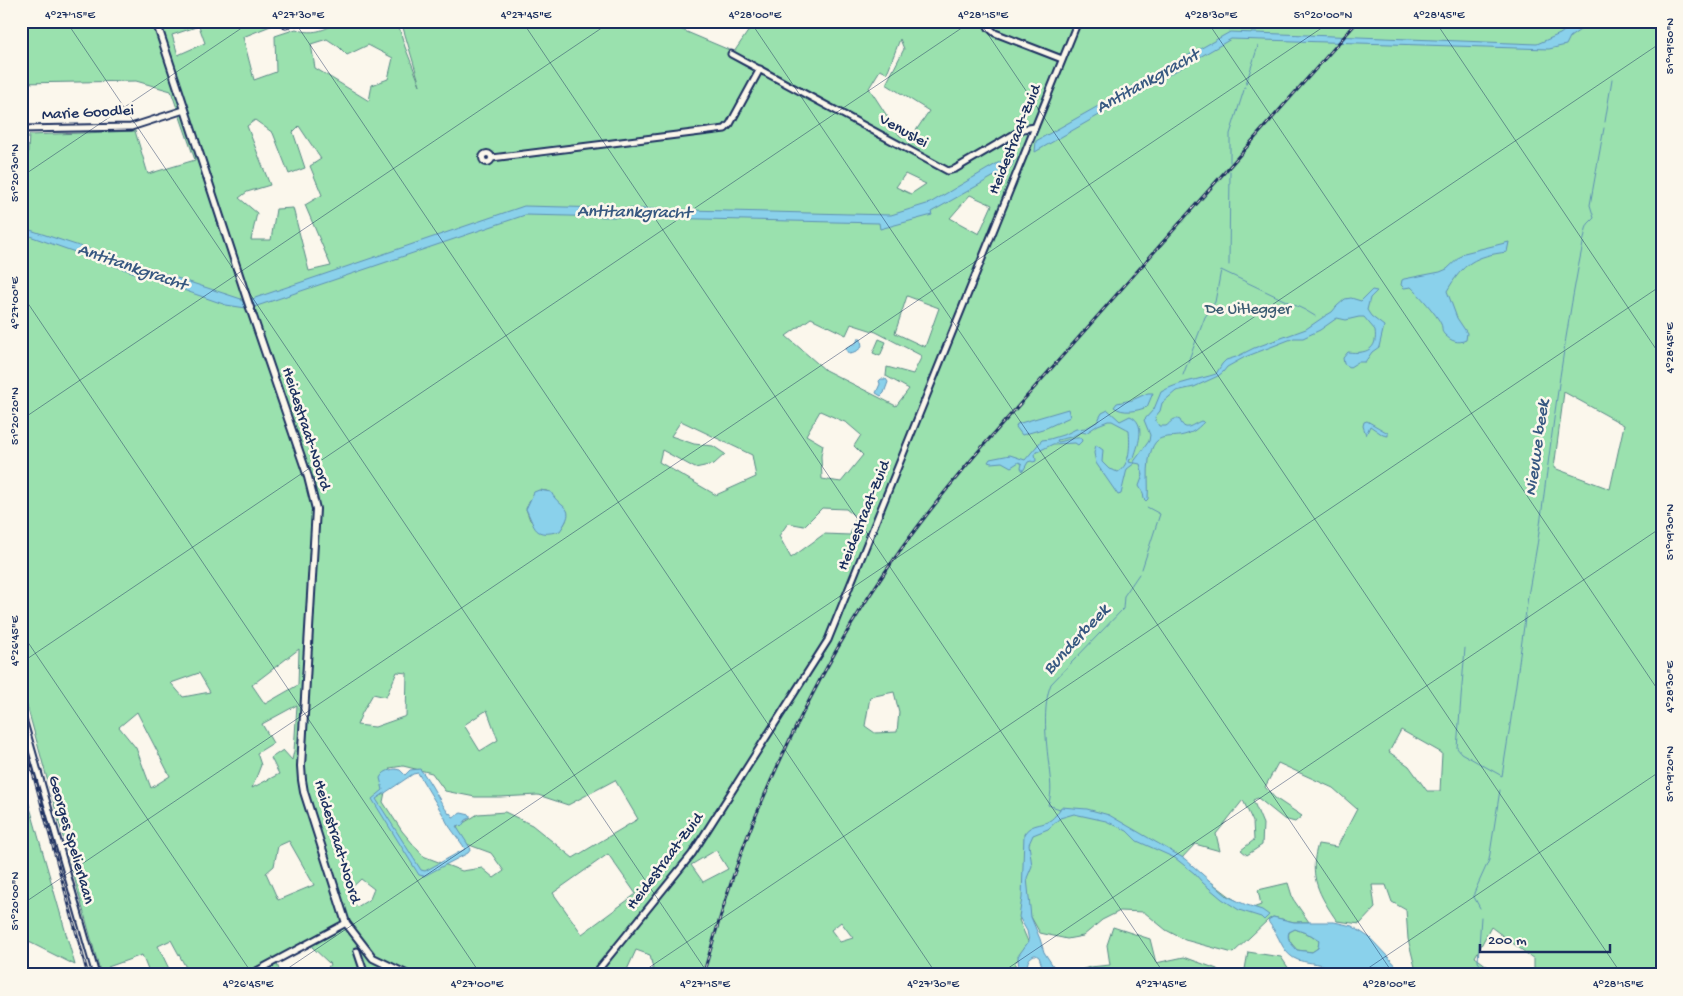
<svg xmlns="http://www.w3.org/2000/svg" width="1683" height="996" viewBox="0 0 1683 996" font-family="'Gochi Hand',sans-serif">
	<style>
		.green { fill: #9ae1ae; stroke: #5a8886; fill-rule: evenodd }
		.water { fill: #8ad1eb; stroke: #5e90b3; fill-rule: evenodd }
		.lines { fill: none; stroke-linecap: round; stroke-linejoin: round }
		.stream { stroke: #5e90b3; stroke-width: 1 }
		.minor-casing { stroke: #1b2f5e; stroke-width: 9 }
		.tertiary-casing { stroke: #1b2f5e; stroke-width: 10 }
		.minor { stroke: #fbf7ec; stroke-width: 5 }
		.tertiary { stroke: #fbf7ec; stroke-width: 6 }
		.rail-casing { stroke: #1b2f5e; stroke-width: 3 }
		.rail { stroke: #fbf7ec; stroke-width: 1; stroke-dasharray: 4; stroke-linecap: butt }
		.ticks { fill: none; stroke: #1b2f5e; stroke-width: 1; stroke-opacity: 0.45 }
		.labels { text-anchor: middle; dominant-baseline: central; stroke-width: 5; stroke-linejoin: round; paint-order: stroke }
		.street-label { font-size: 16px; fill: #1b2f5e; stroke: #fbf7ec }
		.park-label { font-size: 16px; fill: #3b5c72; stroke: #fbf7ec }
		.water-label { font-size: 18px; font-style: italic; fill: #375881; stroke: #fbf7ec }
		.neatline { fill: none; stroke: #1b2f5e; stroke-width: 2 }
		.ticks-label { font-size: 12px; text-anchor: middle; fill: #1b2f5e }
	</style>
	<rect width="100%" height="100%" fill="#fbf7ec"/>
	<filter id="ink" filterUnits="userSpaceOnUse"><feTurbulence type="fractalNoise" baseFrequency=".02" numOctaves="2"/><feDisplacementMap in="SourceGraphic" scale="10" xChannelSelector="R" yChannelSelector="G"/><feConvolveMatrix kernelMatrix="1 2 1 2 8 2 1 2 1" color-interpolation-filters="sRGB"/></filter>
	<g filter="url(#ink)">
		<g class="green">
			<path d="M21 21H180L183 28 196 21H218L219 25 232 21H283L243 37 254 80 276 72 275 36 296 29C311 35 325 31 339 21H397L405 47 420 85 401 21H661L734 52 749 30 763 21H1662V975H1534V959L1491 927 1475 957 1499 975H1417L1408 939 1406 910 1392 902 1386 885H1372L1375 908 1360 924 1337 921C1319 895 1308 876 1318 844L1337 847 1357 809 1333 788 1278 763 1265 787 1275 798 1302 816 1295 822 1284 819 1258 798 1253 800 1263 824 1262 845 1247 855 1241 850 1254 840 1253 822 1243 800 1216 834 1220 851 1195 844 1181 859 1232 898 1250 909 1261 905 1258 890 1288 883 1293 899 1309 922H1294L1273 917 1268 920 1233 953 1185 940 1166 930 1144 912 1120 911 1102 920 1083 936 1067 939 1040 933 1026 908 1019 920 1029 944 1015 963 1016 975H646L653 969 650 955 636 950 626 972 629 975H413L406 972 403 975H324L330 964 311 946 277 964 281 975H190L171 940 158 946 172 975H150L142 955 108 967 111 975H101L21 684V167L27 166 29 135 135 131 148 174 195 160 171 91 136 81 21 83ZM199 26 205 43 178 55 172 35ZM327 39 339 47 347 55 368 45 393 58 388 79 372 85 369 101 315 68 311 44ZM900 39 904 49 886 84 929 111 911 138 900 136 869 88 880 70 887 73ZM255 120 273 133 289 174 305 168 293 132 299 126 321 159 310 166 322 195 305 205 331 266 309 271 293 208 276 209 271 240H251L257 213 239 198 247 192 270 185 247 126ZM905 174 926 184 911 194 896 187ZM970 195 992 205 979 234 950 218ZM907 296 939 308 925 347 895 333ZM811 318 846 335 851 324 876 332 922 356 913 374 887 367 886 376 909 389 896 406 825 370 786 336ZM1564 392 1624 425 1610 489 1554 468ZM820 411 847 423 861 435 854 446 863 455 841 482 822 479 821 456 823 445 806 435ZM681 421 752 455 756 477 716 495 659 462 662 450 695 468 714 464 725 454 713 446 694 444 671 436ZM539 490 547 491 567 511 566 521 562 528 545 533 530 520 526 509 530 501ZM822 508 846 509 856 517 850 535 824 534 791 558 779 536 788 523 804 526ZM299 649 298 685 265 704 252 685ZM397 672 407 673 406 716 375 727 357 725 362 713 373 694 386 697ZM199 673 210 692 183 697 171 683ZM894 692 899 712 897 732 875 733 865 726 870 697ZM297 705 294 751 292 760 283 750 271 758 279 774 252 788 261 765 257 753 273 743 262 724ZM487 710 498 740 480 751 464 725ZM137 712 170 776 151 788 136 748 119 727ZM1401 730 1442 753 1440 791H1427L1409 766 1389 752ZM403 766 432 773 445 791 475 797H500L538 795 568 805 615 780 638 819 573 858 532 825 505 812 478 814 457 827 464 843 491 853 504 871 494 878 482 868 462 871 423 856 402 831 383 802 390 768ZM289 841 314 885 278 900 266 873 274 866 278 846ZM716 850 728 869 703 882 691 865ZM608 854 636 894 582 934 553 893ZM361 879 374 889 370 899 357 907 347 892ZM841 922 853 938 840 942 831 930Z"/>
			<polygon points="879,339 886,342 880,356 873,353"/>
			<polygon points="21,776 75,965 21,938"/>
			<polygon points="1113,927 1150,939 1156,963 1184,957 1217,969 1224,975 1075,975 1077,971 1090,967 1110,965 1107,945"/>
			<path d="M1295 929 1311 935 1319 941 1318 948 1312 952 1297 950C1292 944 1287 940 1289 932Z"/>
			<polygon points="1248,952 1281,957 1289,969 1299,975 1244,975"/>
		</g>
		<g class="water">
			<polygon points="1578,21 1593,21 1570,37 1566,45 1549,49 1231,39 1035,152 1036,141 1230,32 1537,44 1560,34"/>
			<polygon points="1013,154 1015,155 1012,166 931,212 932,215 880,229 879,223 525,215 254,307 252,299 524,206 891,215 930,203"/>
			<polygon points="21,227 232,296 241,299 246,308 226,305 21,233"/>
			<path d="M1509 242 1507 252C1475 256 1463 263 1447 291L1457 318 1467 333 1466 340C1458 344 1451 341 1445 335 1441 332 1443 328 1441 324 1438 316 1417 292 1411 287L1404 288 1401 285 1402 280 1404 279 1440 272 1447 269 1464 253Z"/>
			<path d="M1372 290 1377 291 1370 298 1367 310 1371 316 1384 326 1379 347 1372 352 1365 362H1358L1350 367 1344 364 1343 358 1348 352C1366 354 1378 350 1375 330L1364 317H1359L1346 320 1337 318 1320 330 1303 338H1294L1245 357 1227 367 1223 372 1218 376 1194 387 1176 391 1162 403 1160 411 1155 417 1156 421 1159 426H1166C1171 423 1173 416 1180 420 1185 433 1191 425 1201 421L1204 422C1201 425 1196 430 1192 432 1170 443 1155 426 1149 460 1147 473 1149 487 1148 499L1146 501 1144 499 1143 493 1139 486 1143 475 1140 464 1135 463 1127 469 1121 494 1118 495 1096 463 1094 453 1096 445 1103 450 1102 462 1109 469 1118 472C1131 464 1130 444 1129 430L1112 421H1108L1098 425 1086 433 1081 432 1071 437 1057 440 1058 442C1066 441 1074 437 1081 438L1082 441 1078 445 1075 443 1053 444 1035 453 1036 461 1033 462 1031 461 1028 462 1023 471 1021 468 1022 464 1019 462 1011 467 1002 462 991 463 988 462 990 459 1010 455 1025 460 1042 440 1050 439 1066 434 1076 429 1086 428 1097 422 1102 413 1108 410 1120 421 1130 416C1146 423 1139 443 1134 457L1130 459 1129 462 1133 463 1149 441 1150 435 1144 420 1154 409 1161 392C1178 382 1198 380 1216 374L1222 364 1226 360 1236 357 1254 348 1306 329 1325 316 1332 312 1337 306 1345 299 1351 298 1361 301Z"/>
			<polygon points="858,339 861,339 862,347 854,353 849,354 846,350 847,347 856,343"/>
			<polygon points="881,379 886,379 888,382 884,393 881,396 876,393 880,384 879,381"/>
			<path d="M1148 393H1153L1147 407C1137 411 1123 414 1114 407L1117 403 1132 400Z"/>
			<polygon points="1068,409 1070,417 1046,428 1022,435 1016,427 1017,424"/>
			<polygon points="1367,421 1388,433 1388,436 1383,435 1370,426 1366,435 1363,426 1364,422"/>
			<path d="M539 490 551 492C561 511 578 505 560 531 533 538 536 529 526 509L534 492Z"/>
			<path d="M395 769 400 770 405 775 410 770 420 769C431 782 438 799 449 814L450 813 453 817 461 813 470 815V818L466 820 461 827 459 825 456 826 471 849 468 853 424 876 419 875 372 799 383 790 380 778C383 772 388 770 395 769ZM418 773 445 818C446 824 461 841 465 849L425 871 421 870 376 799 413 774Z"/>
			<path d="M1061 807 1087 809 1109 815 1185 859 1227 896 1244 904 1262 910 1269 915 1264 920 1261 917 1239 910 1222 899 1203 883 1194 873 1175 858 1137 841 1127 831 1106 821 1074 814 1060 818 1048 829 1033 835 1029 844 1032 866 1027 878 1031 917 1040 939 1044 952 1059 975H1041L1043 969 1039 957 1036 955H1034C1026 959 1026 968 1030 975H1019L1018 956 1029 941 1027 931 1019 917 1022 898 1024 834C1035 818 1048 832 1061 807Z"/>
			<path d="M1273 917 1294 922H1334L1352 926 1370 938 1405 975H1337C1326 961 1313 965 1298 960 1284 955 1281 941 1274 930 1272 926 1269 924 1268 920ZM1295 929 1311 935 1319 940 1318 948 1312 952 1297 950C1292 944 1286 940 1289 932Z"/>
		</g>
		<g class="lines">
			<g class="stream">
				<polyline points="1605,122 1612,79"/>
				<polyline points="1230,162 1230,134 1258,46"/>
				<polyline points="1229,265 1230,171"/>
				<polyline points="1183,375 1205,317 1215,302 1221,270 1305,310 1315,316"/>
				<polyline points="1142,569 1160,514 1147,507"/>
				<path d="M1465 648 1457 748 1461 753 1502 776C1512 716 1520 656 1528 596 1532 572 1537 549 1540 525 1553 426 1565 327 1586 229L1588 224 1594 218 1590 205 1604 128"/>
				<path d="M1060 809 1048 805C1053 792 1050 780 1049 766 1046 742 1042 706 1051 684L1123 609 1124 596 1139 574"/>
				<polyline points="1480,908 1474,897 1474,893 1489,860 1500,790"/>
				<polyline points="1481,917 1478,962 1484,969 1487,975"/>
			</g>
			<g class="minor-casing">
				<g id="minor">
					<polyline points="284,21 286,25"/>
					<polyline points="985,21 989,28 995,33 1062,59"/>
					<polyline points="731,54 948,171 955,169 1023,129 1035,127"/>
					<polyline points="21,129 131,127 184,110"/>
					<circle cx="487" cy="158" r="4.5"/>
					<polyline points="492,158 725,129 730,124 760,69"/>
					<polyline points="21,712 96,975"/>
					<polyline points="357,951 365,975"/>
					<polyline points="249,975 346,923"/>
					<polyline points="594,975 692,854 828,640 1078,21"/>
				</g>
			</g>
			<g class="tertiary-casing">
				<polyline id="tertiary" points="156,21 247,299 308,477 316,509 301,766 302,780 304,792 346,923 373,958 408,975"/>
			</g>
			<use href="#minor" class="minor"/>
			<use href="#tertiary" class="tertiary"/>
			<g class="rail-casing">
				<g id="rail">
					<polyline points="21,729 88,975"/>
					<path d="M703 975C720 918 736 860 760 806 798 716 844 628 902 548 927 513 954 480 982 447L1358 21"/>
				</g>
			</g>
			<use href="#rail" class="rail"/>
		</g>
	</g>
	<path class="ticks" d="M66 21 709 975M294 21 937 975M522 21 1165 975M750 21 1394 975M979 21 1622 975M1207 21 1662 696M1435 21 1662 358M21 177 252 21M21 293 481 975M21 420 612 21M21 632 253 975M21 663 972 21M21 905 1332 21M21 970 24 975M278 975 1662 42M638 975 1662 285M998 975 1662 527M1358 975 1662 770"/>
	<g class="labels">
		<g class="street-label">
			<text transform="translate(88 114) rotate(-3)">Marie Goodlei</text>
			<text transform="translate(903 132) rotate(29)">Venuslei</text>
			<text transform="translate(1016 140) rotate(-68)">Heidestraat-Zuid</text>
			<text transform="translate(305 429) rotate(72)">Heidestraat-Noord</text>
			<text transform="translate(865 516) rotate(-68)">Heidestraat-Zuid</text>
			<text transform="translate(70 840) rotate(74)">Georges Spelierlaan</text>
			<text transform="translate(336 842) rotate(73)">Heidestraat-Noord</text>
			<text transform="translate(666 862) rotate(-53)">Heidestraat-Zuid</text>
		</g>
		<g class="park-label">
			<text x="1248" y="310">De Uitlegger</text>
		</g>
		<g class="water-label">
			<text transform="translate(1148 82) rotate(-29)">Antitankgracht</text>
			<text transform="translate(634 213) rotate(1)">Antitankgracht</text>
			<text transform="translate(132 268) rotate(19)">Antitankgracht</text>
			<text transform="translate(1538 448) rotate(-82)">Nieuwe beek</text>
			<text transform="translate(1077 640) rotate(-47)">Bunderbeek</text>
		</g>
	</g>
	<rect width="1683" height="996" fill="none" stroke="#fbf7ec" stroke-width="55"/>
	<path d="M1480 944v8h130v-8" fill="none" stroke="#1b2f5e" stroke-width="2.5"/>
	<text x="1488" y="944" font-size="15" fill="#1b2f5e" stroke="#fbf7ec" stroke-width="4" paint-order="stroke">200 m</text>
	<rect x="28" y="28" width="1628" height="940" class="neatline"/>
	<g class="ticks-label">
		<text x="70" y="18">4°27'15"E</text>
		<text x="298" y="18">4°27'30"E</text>
		<text x="526" y="18">4°27'45"E</text>
		<text x="755" y="18">4°28'00"E</text>
		<text x="983" y="18">4°28'15"E</text>
		<text x="1211" y="18">4°28'30"E</text>
		<text x="1323" y="18">51°20'00"N</text>
		<text x="1439" y="18">4°28'45"E</text>
		<text transform="translate(1669 46) rotate(-90)" y="4">51°19'50"N</text>
		<text transform="translate(14 173) rotate(-90)" y="4">51°20'30"N</text>
		<text transform="translate(14 303) rotate(-90)" y="4">4°27'00"E</text>
		<text transform="translate(1669 348) rotate(-90)" y="4">4°28'45"E</text>
		<text transform="translate(14 416) rotate(-90)" y="4">51°20'20"N</text>
		<text transform="translate(1669 532) rotate(-90)" y="4">51°19'30"N</text>
		<text transform="translate(14 641) rotate(-90)" y="4">4°26'45"E</text>
		<text transform="translate(1669 687) rotate(-90)" y="4">4°28'30"E</text>
		<text transform="translate(1669 774) rotate(-90)" y="4">51°19'20"N</text>
		<text transform="translate(14 901) rotate(-90)" y="4">51°20'00"N</text>
		<text x="248" y="987">4°26'45"E</text>
		<text x="477" y="987">4°27'00"E</text>
		<text x="705" y="987">4°27'15"E</text>
		<text x="933" y="987">4°27'30"E</text>
		<text x="1161" y="987">4°27'45"E</text>
		<text x="1389" y="987">4°28'00"E</text>
		<text x="1618" y="987">4°28'15"E</text>
	</g>
</svg>
